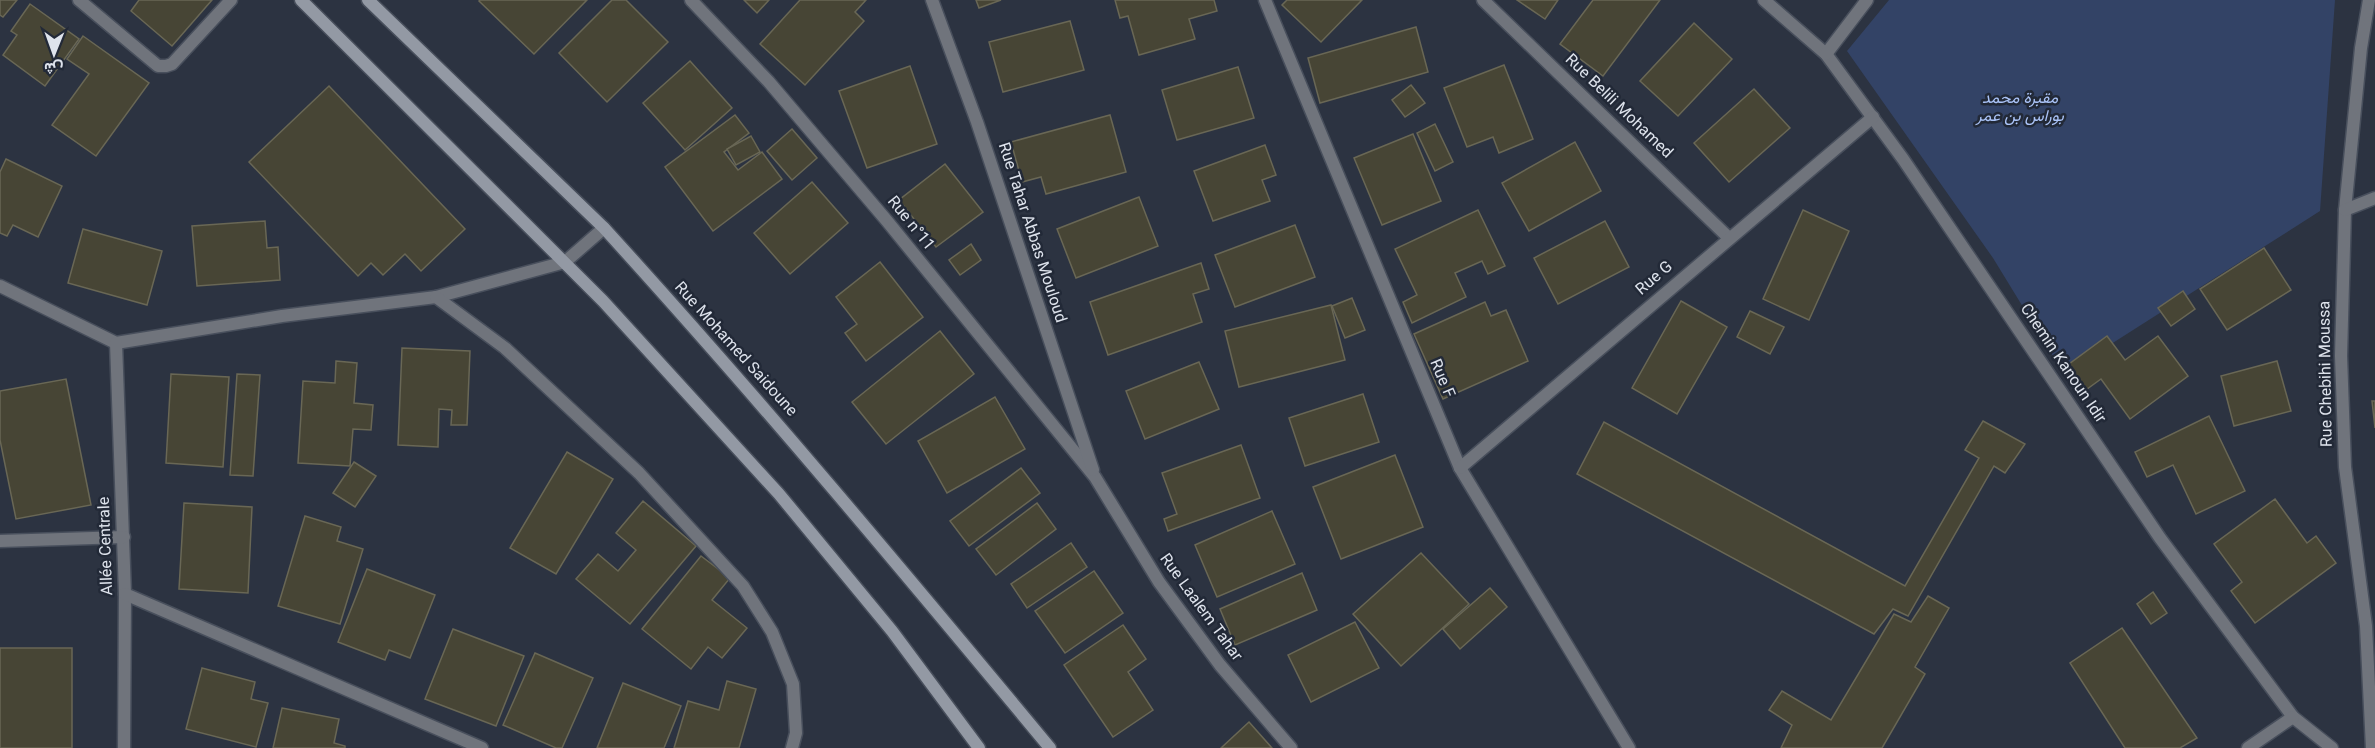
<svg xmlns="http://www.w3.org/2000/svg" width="2375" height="748" viewBox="0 0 2375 748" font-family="Georgia,Vazirmatn,serif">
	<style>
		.green { fill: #334366 }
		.building { fill: #474535; stroke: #696755; stroke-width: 1.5 }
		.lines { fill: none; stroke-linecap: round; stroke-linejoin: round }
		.street-casing { stroke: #484f5c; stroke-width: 15 }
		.secondary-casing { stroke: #484f5c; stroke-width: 15 }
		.street { stroke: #70747c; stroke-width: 12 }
		.secondary { stroke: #9399a4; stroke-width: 12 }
		.labels { text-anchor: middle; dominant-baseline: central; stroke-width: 5; stroke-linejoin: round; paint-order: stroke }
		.park-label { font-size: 16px; font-style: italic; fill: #aac3f7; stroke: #222937 }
		.street-label { font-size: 16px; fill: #dee3ec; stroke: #222937 }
	</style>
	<rect width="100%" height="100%" fill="#2c3341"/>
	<polygon class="green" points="1889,0 2335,0 2320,211 2064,374 1993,258 1847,51"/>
	<g class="building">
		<polygon points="0,0 17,0 3,17 0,15"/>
		<polygon points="139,0 212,0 172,46 131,11"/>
		<polygon points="480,0 587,0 534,54 479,1"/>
		<polygon points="612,0 626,0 668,42 607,102 559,53"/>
		<polygon points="744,0 769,0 757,13"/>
		<polygon points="800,0 866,0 855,12 864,21 805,85 760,44"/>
		<polygon points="976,0 1001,0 979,8"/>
		<polygon points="1115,0 1214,0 1217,11 1189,19 1195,39 1139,55 1128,16 1120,18"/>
		<polygon points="1287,0 1362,0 1321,42 1282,5"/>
		<polygon points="1517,0 1558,0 1545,19"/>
		<polygon points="1593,0 1660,0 1603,76 1560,44"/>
		<polygon points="30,4 79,39 45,86 3,55 17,35 11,31"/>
		<polygon points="1070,21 1084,70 1003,92 989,42"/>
		<polygon points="1694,23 1732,59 1678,116 1640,81"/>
		<polygon points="1416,27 1428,72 1320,103 1308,58"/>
		<polygon points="83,36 149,83 96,156 52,125 89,74 67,59"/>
		<polygon points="690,61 732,108 685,150 643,103"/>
		<polygon points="1504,65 1533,139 1499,153 1493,137 1467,147 1444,88"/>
		<polygon points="910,66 937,144 867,168 839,91"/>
		<polygon points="1238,67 1254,118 1177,140 1162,90"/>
		<polygon points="1411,85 1425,103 1405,117 1392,100"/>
		<polygon points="329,86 465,229 421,271 405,254 383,275 371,263 358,276 249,162"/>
		<polygon points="1754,89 1790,128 1729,182 1694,143"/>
		<polygon points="735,115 749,133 724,152 738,170 762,152 782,179 713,231 665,167"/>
		<polygon points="1110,115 1126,172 1046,194 1041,177 1022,182 1011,142"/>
		<polygon points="1435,124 1453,162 1435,171 1417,133"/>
		<polygon points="792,129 817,158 792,180 767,151"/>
		<polygon points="1413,134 1441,201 1382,225 1354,158"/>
		<polygon points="751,136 760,152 736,165 727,149"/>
		<polygon points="1575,142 1601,191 1529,231 1502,183"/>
		<polygon points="1265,145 1276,175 1262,180 1270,201 1213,221 1194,171"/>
		<polygon points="6,159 62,186 38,237 13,225 7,236 0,233 0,172"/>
		<polygon points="945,164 983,212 936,247 899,200"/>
		<polygon points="812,182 848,223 790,274 754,233"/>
		<polygon points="1139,197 1158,246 1076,278 1057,229"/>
		<polygon points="1478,210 1505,266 1488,274 1482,261 1455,273 1466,297 1412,323 1403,302 1417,295 1395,249"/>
		<polygon points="1803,210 1849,231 1809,320 1763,299"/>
		<polygon points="265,221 267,248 278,247 280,280 197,286 192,226"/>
		<polygon points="1605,221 1629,267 1558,304 1534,258"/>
		<polygon points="1295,225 1315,277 1235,307 1215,255"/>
		<polygon points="83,229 162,251 147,305 68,283"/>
		<polygon points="971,244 981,260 960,275 949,260"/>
		<polygon points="2264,248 2291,290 2227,330 2200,289"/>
		<polygon points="880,262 923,317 866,361 845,333 857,324 836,297"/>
		<polygon points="1201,263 1209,289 1193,294 1202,322 1108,355 1090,302"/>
		<polygon points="2183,291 2195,309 2171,326 2158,308"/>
		<polygon points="1352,298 1365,330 1345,338 1332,306"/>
		<polygon points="1681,301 1727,327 1677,414 1632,388"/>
		<polygon points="1485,302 1491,316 1506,310 1528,361 1443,399 1414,334"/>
		<polygon points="1331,305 1345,360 1239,387 1225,331"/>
		<polygon points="1750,311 1784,327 1770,354 1737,337"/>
		<polygon points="940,331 974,374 886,444 852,402"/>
		<polygon points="2107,336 2125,360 2158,336 2188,376 2130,419 2101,379 2083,392 2065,367"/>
		<polygon points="402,348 470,351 467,425 451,425 452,410 439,409 438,447 398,445"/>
		<polygon points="336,361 357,363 354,403 373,405 371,430 353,429 350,466 298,463 303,381 335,383"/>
		<polygon points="2277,361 2291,411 2234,426 2221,376"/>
		<polygon points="1199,362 1219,409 1145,439 1126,391"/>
		<polygon points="171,374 229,377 223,467 166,463"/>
		<polygon points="237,374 260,375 253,476 230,475"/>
		<polygon points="66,379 91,505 16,519 0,440 0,391"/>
		<polygon points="1363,394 1379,442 1305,466 1289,418"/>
		<polygon points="995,397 1025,449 947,493 918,441"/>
		<polygon points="2372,401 2375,401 2375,428"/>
		<polygon points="2209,416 2245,491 2196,514 2173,465 2147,477 2135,452"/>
		<polygon points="1983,421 2025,444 2005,473 1994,466 1908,616 1893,609 1874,634 1577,474 1604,422 1905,586 1979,458 1965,450"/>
		<polygon points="1241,445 1260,498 1168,531 1164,519 1177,514 1162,473"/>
		<polygon points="567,452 613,479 556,574 510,548"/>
		<polygon points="1395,455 1423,527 1341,559 1313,487"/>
		<polygon points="354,462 376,476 355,507 333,493"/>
		<polygon points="1021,468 1040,493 969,546 950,521"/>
		<polygon points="2275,499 2307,543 2316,536 2336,563 2255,623 2231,591 2242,582 2214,544"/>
		<polygon points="643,501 696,546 630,624 576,579 598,554 618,571 636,550 616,533"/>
		<polygon points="184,503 252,507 248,593 179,589"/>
		<polygon points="1037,503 1056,529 996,575 976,549"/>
		<polygon points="1272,511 1295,564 1217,597 1195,545"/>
		<polygon points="305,516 341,527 337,541 363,549 340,624 278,606"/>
		<polygon points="1071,543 1087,567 1027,608 1011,584"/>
		<polygon points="1421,553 1469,604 1401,666 1353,614"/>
		<polygon points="701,556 730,578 712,600 747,628 722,658 708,647 691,669 642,629"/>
		<polygon points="367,569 435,595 410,658 389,650 385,660 338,642"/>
		<polygon points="1094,571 1123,613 1065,653 1035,611"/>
		<polygon points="1302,573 1317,610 1235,645 1220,609"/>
		<polygon points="1490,588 1507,607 1460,649 1443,629"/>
		<polygon points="2153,592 2167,613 2151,624 2137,604"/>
		<polygon points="1928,596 1949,608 1915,667 1925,674 1882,748 1781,748 1792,725 1769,710 1782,691 1831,720 1894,614 1911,622"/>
		<polygon points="1355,622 1379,668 1311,702 1288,655"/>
		<polygon points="1123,625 1146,659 1128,672 1153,710 1113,737 1064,665"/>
		<polygon points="2122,628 2197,738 2180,748 2125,748 2070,663"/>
		<polygon points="453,629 524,656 496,726 425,699"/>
		<rect x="0" y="648" width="72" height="100"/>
		<polygon points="535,653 593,678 562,748 556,748 503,725"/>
		<polygon points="202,668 255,682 251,699 268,703 256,747 186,729"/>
		<polygon points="727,681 756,689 739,748 674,748 688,701 719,710"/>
		<polygon points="623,683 681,706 664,748 597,748"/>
		<polygon points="282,708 339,719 334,743 345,746 345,748 273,748"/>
		<polygon points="1249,722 1272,748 1221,748"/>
	</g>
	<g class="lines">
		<g class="street-casing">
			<g id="street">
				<polyline points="79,0 158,66 166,66 172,64 231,0"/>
				<polyline points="691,0 769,82 887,221 1095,477 1159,582 1220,665 1291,748"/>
				<polyline points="932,0 977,122 1093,470"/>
				<polyline points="1265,0 1460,468 1629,748"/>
				<polyline points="1483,0 1729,238"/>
				<polyline points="1764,0 1826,54 1903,159 2160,538 2293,717 2332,748"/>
				<polyline points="2369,0 2361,48 2345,210 2341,356 2345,467 2366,626 2372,748"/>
				<polyline points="1826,54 1867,0"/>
				<polyline points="2345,210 2375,198"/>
				<polyline points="0,286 116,343 282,316 436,297 565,262 604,228"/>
				<polyline points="436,297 505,348 639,473 743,586 772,632 793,684 796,733 792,748"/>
				<polyline points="116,343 125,594 124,748"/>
				<polyline points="1460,468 1873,117"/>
				<polyline points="0,541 124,537"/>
				<polyline points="125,594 482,748"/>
				<polyline points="2248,748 2293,717"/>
			</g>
		</g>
		<g class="secondary-casing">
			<g id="secondary">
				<polyline points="301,0 603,301 779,494 892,631 979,748"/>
				<path d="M368 0 604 228C758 397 904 572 1050 748"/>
			</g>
		</g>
		<use href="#street" class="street"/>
		<use href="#secondary" class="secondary"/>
	</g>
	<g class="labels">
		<g class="park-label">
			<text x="2020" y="99">مقبرة محمد<tspan x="2020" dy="18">بوراس بن عمر</tspan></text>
		</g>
		<g class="street-label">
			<text transform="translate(1618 107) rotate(44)">Rue Belili Mohamed</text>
			<text transform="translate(910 224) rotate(51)">Rue n°11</text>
			<text transform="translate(1031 233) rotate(72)">Rue Tahar Abbas Mouloud</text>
			<text transform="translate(1655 279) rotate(-41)">Rue G</text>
			<text transform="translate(735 350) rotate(48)">Rue Mohamed Saidoune</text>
			<text transform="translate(2062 364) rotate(56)">Chemin Kanoun Idir</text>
			<text transform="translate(2327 374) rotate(-91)">Rue Chebihi Moussa</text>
			<text transform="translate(1441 379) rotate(67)">Rue F</text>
			<text transform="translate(107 546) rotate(-92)">Allée Centrale</text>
			<text transform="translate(1200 608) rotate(54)">Rue Laalem Tahar</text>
		</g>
	</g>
	<g transform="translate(54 54) rotate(181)" stroke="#222937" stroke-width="4.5" paint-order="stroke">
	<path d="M0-4.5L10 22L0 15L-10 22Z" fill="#dee3ec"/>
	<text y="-9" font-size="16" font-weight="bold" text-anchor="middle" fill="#dee3ec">ش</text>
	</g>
</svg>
